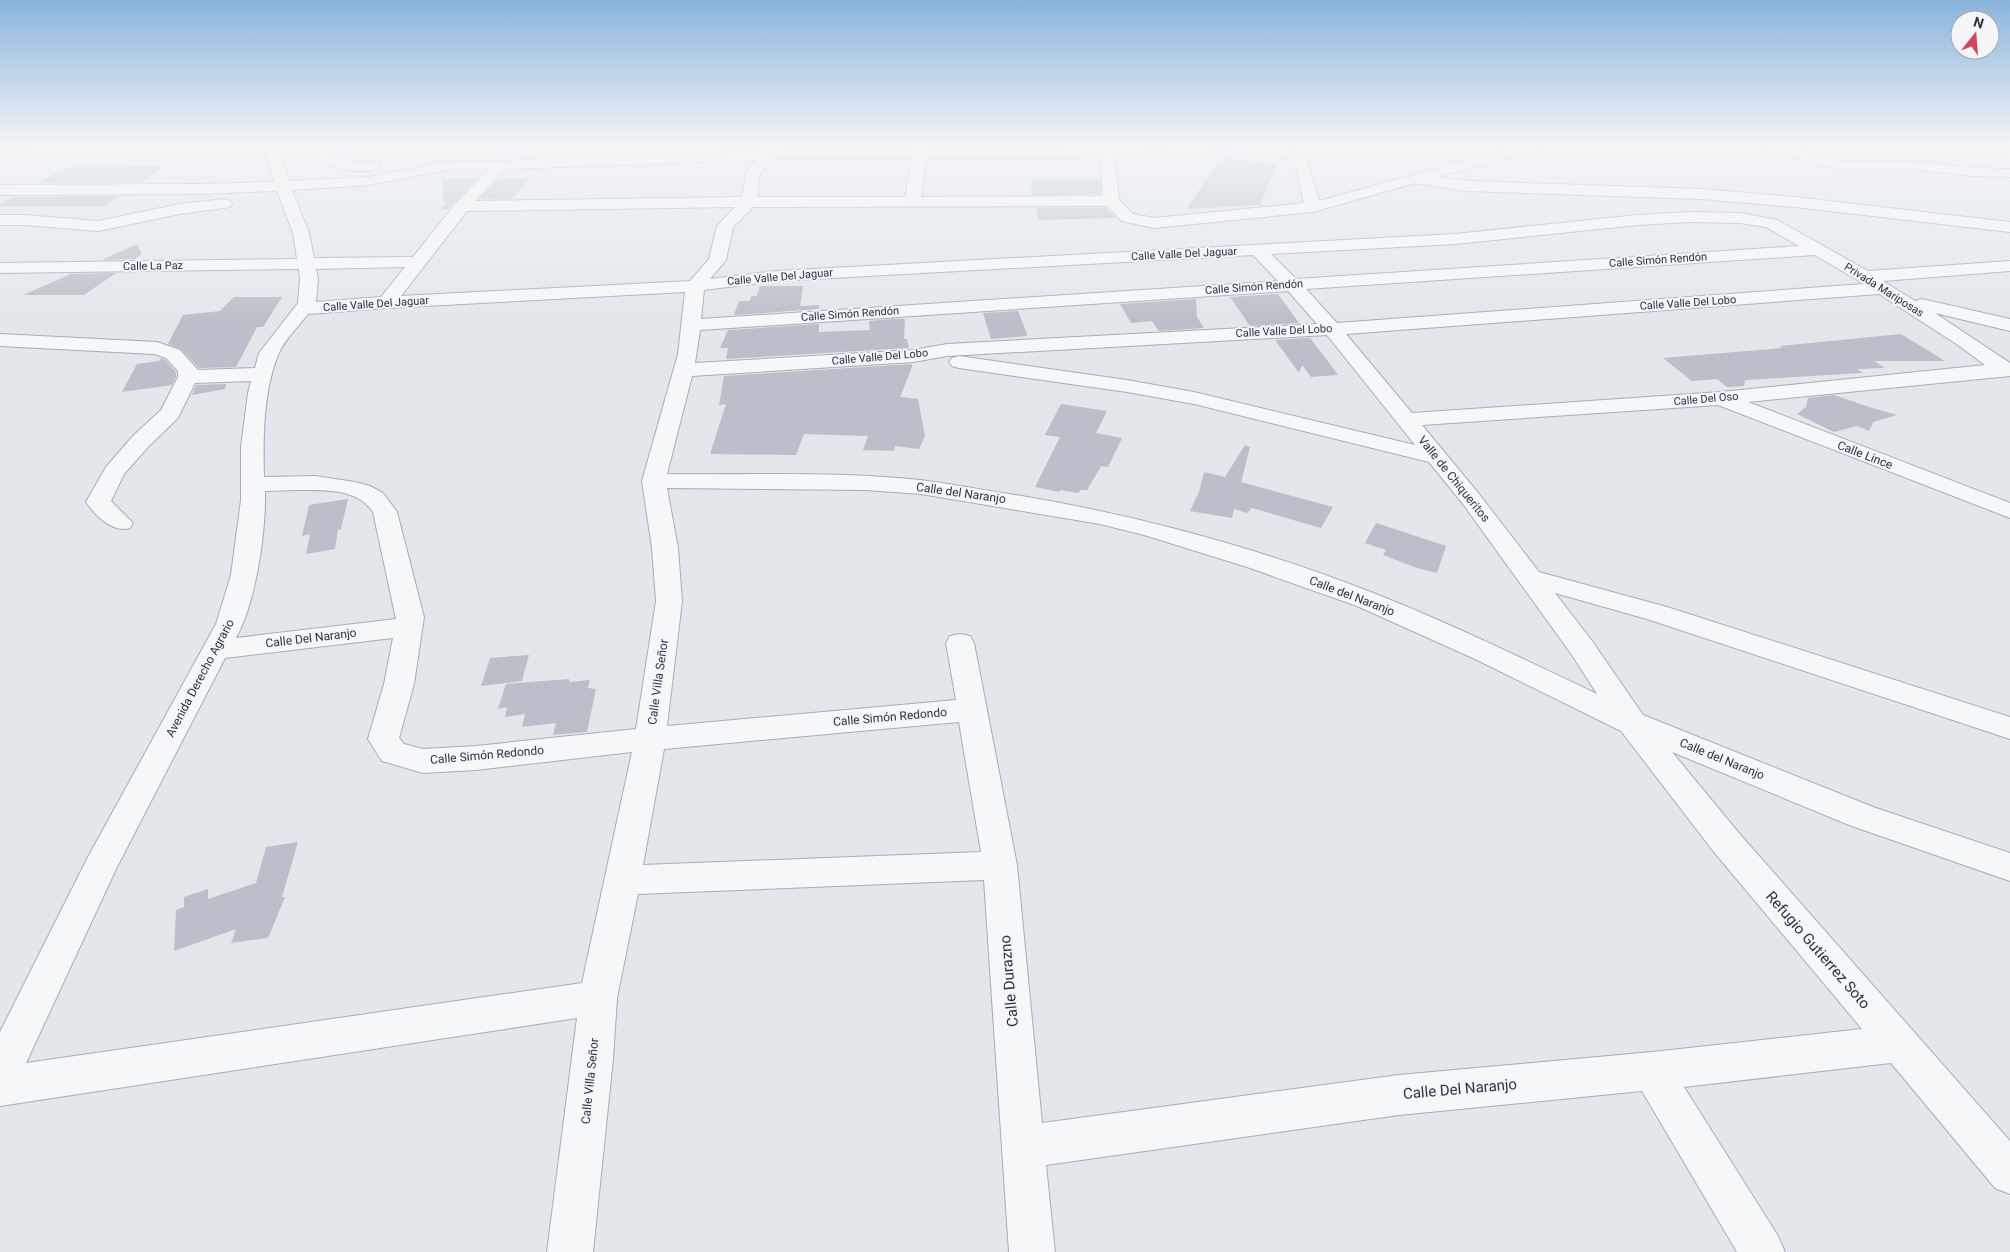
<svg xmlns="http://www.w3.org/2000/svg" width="2010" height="1252" viewBox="0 0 2010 1252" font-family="Roboto,sans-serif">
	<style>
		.building { fill: #babfc9 }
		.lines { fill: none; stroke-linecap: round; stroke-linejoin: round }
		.minor-casing { stroke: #a8adb6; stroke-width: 2 }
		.minor { fill: #f6f7f9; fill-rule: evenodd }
		.labels { text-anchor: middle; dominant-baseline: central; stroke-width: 4; stroke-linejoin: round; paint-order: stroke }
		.far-street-label { font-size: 11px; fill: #2a3444; stroke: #f3f5f8 }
		.street-label { font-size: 12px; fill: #2a3444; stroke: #f3f5f8 }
		.near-street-label { font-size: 15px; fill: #2a3444; stroke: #f3f5f8 }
	</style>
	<rect width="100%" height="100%" fill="#e3e6eb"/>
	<g class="building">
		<polygon points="1222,157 1277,164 1260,205 1186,209"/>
		<polygon points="165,166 142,182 38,183 67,167"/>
		<polygon points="443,179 477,179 448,209 440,210 448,201 443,201"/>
		<polygon points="498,179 529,179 512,199 479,199"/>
		<polygon points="1100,179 1101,194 1033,195 1030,182 1032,182 1032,180"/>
		<polygon points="120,196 105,206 0,206 0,204 13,197"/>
		<polygon points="1036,208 1106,208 1116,218 1039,220"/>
		<polygon points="137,244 142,254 135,259 102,260"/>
		<polygon points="116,273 84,295 23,295 71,274"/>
		<polygon points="760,286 803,286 800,306 819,305 819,309 734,315 739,301 749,301 752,296 757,296"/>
		<polygon points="1275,294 1278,294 1299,323 1250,326 1230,297"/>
		<polygon points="234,297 282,297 263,327 257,327 236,367 199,368 181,349 168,344 183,315 220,311"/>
		<polygon points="1196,299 1197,317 1204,328 1159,331 1152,321 1131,323 1120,304"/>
		<polygon points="1018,311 1027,334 1026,334 1027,336 991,339 983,313"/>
		<polygon points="892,319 905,319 904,339 907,339 909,348 726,359 728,348 720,348 728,330 819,324 819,332 870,330 869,321"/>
		<polygon points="1901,334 1945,361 1874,361 1885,368 1857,369 1863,373 1745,380 1744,386 1727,387 1717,379 1692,381 1663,358 1782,348 1780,346"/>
		<polygon points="1310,338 1321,352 1338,375 1311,377 1302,365 1299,373 1275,340"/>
		<polygon points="161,358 165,360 176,372 176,377 172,385 122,392 137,364 159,361"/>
		<polygon points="912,364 912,367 900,397 918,399 925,436 919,449 895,446 894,451 863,450 868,436 804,434 796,455 710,454 726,404 719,405 724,376"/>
		<polygon points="226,384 225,389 192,395 196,385"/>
		<polygon points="1834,395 1869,407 1897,415 1873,422 1869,431 1857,426 1834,432 1797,414 1807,406 1806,406 1808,398"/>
		<polygon points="1061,404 1107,411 1096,433 1122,438 1108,467 1101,466 1087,490 1080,490 1079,493 1060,490 1059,492 1035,487 1060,437 1045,435"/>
		<polygon points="1245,445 1250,447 1241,482 1333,507 1321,528 1252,508 1247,513 1234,509 1232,518 1190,511 1199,492 1204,472 1225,477"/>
		<polygon points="348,499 341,529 338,530 335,549 306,554 310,534 302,536 309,505"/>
		<polygon points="1376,523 1446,546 1437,573 1417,568 1383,555 1386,550 1365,543"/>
		<polygon points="529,655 522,681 481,686 490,658"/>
		<polygon points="569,679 569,682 590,680 588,688 596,689 587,732 553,735 556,723 522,727 525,714 505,717 507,707 498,709 506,684"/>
		<polygon points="298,842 282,897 285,897 268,938 231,943 236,929 174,951 176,910 184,907 184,897 208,889 208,899 256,883 266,847"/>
	</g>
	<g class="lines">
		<g class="minor-casing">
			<g id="minor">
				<polygon points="0,145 37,145 30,149 0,151"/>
				<path d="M263 145H277L289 181 369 177 452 161H501L765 151 773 145H783L785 148 783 151H913L914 145H928L927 151H1060L1097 147 1096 145H1173L1166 149 1114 154 1119 200 1133 214 1154 218 1304 203 1294 160 1277 156 1205 149 1198 145C1235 145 1269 145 1305 154L1319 201 1521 145H1545L1543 148 1437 177 1467 181 1701 189 1795 197 2010 222V232L1795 207 1701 199 1467 191 1415 183 1313 212 1154 228 1122 221 1107 206 753 207 733 227 726 260 710 279 777 271 1455 234 1638 215 1690 212 1740 213 1777 220 1868 271 2010 261V271L1883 281 1915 301 1922 299 2010 319V331L1935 313 2010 363V376L1748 402 2010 503V518L1718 405 1422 425 1479 494 1539 572 1667 607 2010 717V739L1647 619 1555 593 1592 641 1643 715 1873 807 2010 853V881L1849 825 1672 752 1738 832 2010 1141V1194L1995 1188 1891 1063 1684 1087 1778 1236 1785 1252H1737L1642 1091 1399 1115 1046 1165 1055 1252H1009L984 880 638 894 617 998 613 1059 593 1252H547L577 1018 0 1106V1032L88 857 216 624 231 575 241 500V447L248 393 251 381 195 383 178 418 149 446 124 474 111 501 133 523 130 528C112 533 96 516 86 502L106 467 133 436 161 410 178 377V371L166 358 154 354 0 346V334L157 342 180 350 198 370 255 368 259 353 298 303 300 279 299 269 0 273V263L297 259 293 233 277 191 198 194 0 195V185L198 184 274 182ZM1100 155 1103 196 921 197 926 159H1060ZM772 159H912L905 197H757L760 173ZM756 160 746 172 742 197 475 201 505 169ZM452 169H489L456 203 413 257 314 258 309 233 292 190 369 185ZM735 207 717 226 709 259 690 281 401 296 467 211ZM1690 222 1740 223 1766 227 1799 246 1296 279 1271 254 1455 244 1638 225ZM1253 255 1278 281 701 319 704 290 777 281ZM1815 255 1864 284 1337 323 1306 289ZM405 267 381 297 316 302 318 279 316 269ZM1288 291 1317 324 947 344 913 350 695 363 700 330ZM685 292 678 354 642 481 652 548 656 601 636 729 476 746 423 749 404 744 399 738 414 684 424 617 397 512 383 493 370 486 355 482 315 476 264 477C263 437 263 392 278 355 284 340 299 326 308 314L387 308ZM1879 294 1958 345 1985 365 1721 392 1412 413 1346 334ZM1327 335 1415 445 1194 392 1127 380 959 356 952 358 949 362 952 366 959 368 1127 392 1194 404 1429 462 1463 504 1572 655 1597 694C1524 659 1451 624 1376 594 1254 546 1126 512 997 492 971 488 945 483 920 480 836 471 751 475 667 474L692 376 913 362 947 356ZM667 488 866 490 921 494 1100 524 1144 535 1247 567 1357 606 1475 659 1621 731 1714 852 1862 1029 1652 1052 1399 1075 1042 1123 1017 865 974 643 970 636 960 634 950 636 946 643 956 700 667 726 682 601 678 548ZM298 490C324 490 357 488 373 512L396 619 236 638C256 602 266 532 265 491ZM393 638 384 684 368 739 382 761 423 773 476 770 632 752 582 983 26 1063 116 869 225 658ZM959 722 981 852 643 865 664 749Z"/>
				<path d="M298 145H314L327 153 345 160 378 163 380 166 378 169C354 175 314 166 298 145Z"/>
				<polygon points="1754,145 1778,145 1838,161 1913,161 1973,168 2010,169 2010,177 1973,176 1913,169 1838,169 1756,148"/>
				<polygon points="224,199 230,201 232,204 230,207 180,214 98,231 25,225 0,225 0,215 25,215 98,221 180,204"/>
			</g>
		</g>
		<use href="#minor" class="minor"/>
	</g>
	<linearGradient id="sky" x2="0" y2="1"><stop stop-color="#8ab4dc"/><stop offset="0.45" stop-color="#f2f4f6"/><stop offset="1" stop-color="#f2f4f6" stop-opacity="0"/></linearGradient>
	<rect width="2010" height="321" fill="url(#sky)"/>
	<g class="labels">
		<g class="far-street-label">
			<text transform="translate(1184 254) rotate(-3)">Calle Valle Del Jaguar</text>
			<text transform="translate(1658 260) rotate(-4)">Calle Simón Rendón</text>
			<text transform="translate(153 266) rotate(-1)">Calle La Paz</text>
			<text transform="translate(780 277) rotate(-5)">Calle Valle Del Jaguar</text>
			<text transform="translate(1254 287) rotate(-4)">Calle Simón Rendón</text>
			<text transform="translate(1884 290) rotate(32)">Privada Mariposas</text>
			<text transform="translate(1688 303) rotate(-4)">Calle Valle Del Lobo</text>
			<text transform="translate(376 304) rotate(-4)">Calle Valle Del Jaguar</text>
			<text transform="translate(850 314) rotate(-4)">Calle Simón Rendón</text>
			<text transform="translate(1284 331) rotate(-3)">Calle Valle Del Lobo</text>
			<text transform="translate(880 357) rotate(-5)">Calle Valle Del Lobo</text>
			<text transform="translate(1706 399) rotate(-5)">Calle Del Oso</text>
		</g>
		<g class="street-label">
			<text transform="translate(1865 455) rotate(21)">Calle Lince</text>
			<text transform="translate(1454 479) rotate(51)">Valle de Chiqueritos</text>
			<text transform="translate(961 493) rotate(8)">Calle del Naranjo</text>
			<text transform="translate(1352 596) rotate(21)">Calle del Naranjo</text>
			<text transform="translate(311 638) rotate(-7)">Calle Del Naranjo</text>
			<text transform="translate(200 678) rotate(-62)">Avenida Derecho Agrario</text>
			<text transform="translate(658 682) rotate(-82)">Calle Villa Señor</text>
			<text transform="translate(890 717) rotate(-5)">Calle Simón Redondo</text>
			<text transform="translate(487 755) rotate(-5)">Calle Simón Redondo</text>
			<text transform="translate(1722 759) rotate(22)">Calle del Naranjo</text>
			<text transform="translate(590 1081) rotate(-84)">Calle Villa Señor</text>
		</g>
		<g class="near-street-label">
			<text transform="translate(1818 950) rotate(49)">Refugio Gutierrez Soto</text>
			<text transform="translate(1009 981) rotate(-95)">Calle Durazno</text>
			<text transform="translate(1460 1089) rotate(-5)">Calle Del Naranjo</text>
		</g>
	</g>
	<g transform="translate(1975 35) rotate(17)"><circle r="24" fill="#f3f5f8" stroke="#a3a8b0"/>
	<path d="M0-4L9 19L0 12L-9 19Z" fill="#d0475d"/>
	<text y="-8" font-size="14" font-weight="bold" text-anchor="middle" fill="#2a3444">N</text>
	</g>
</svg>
